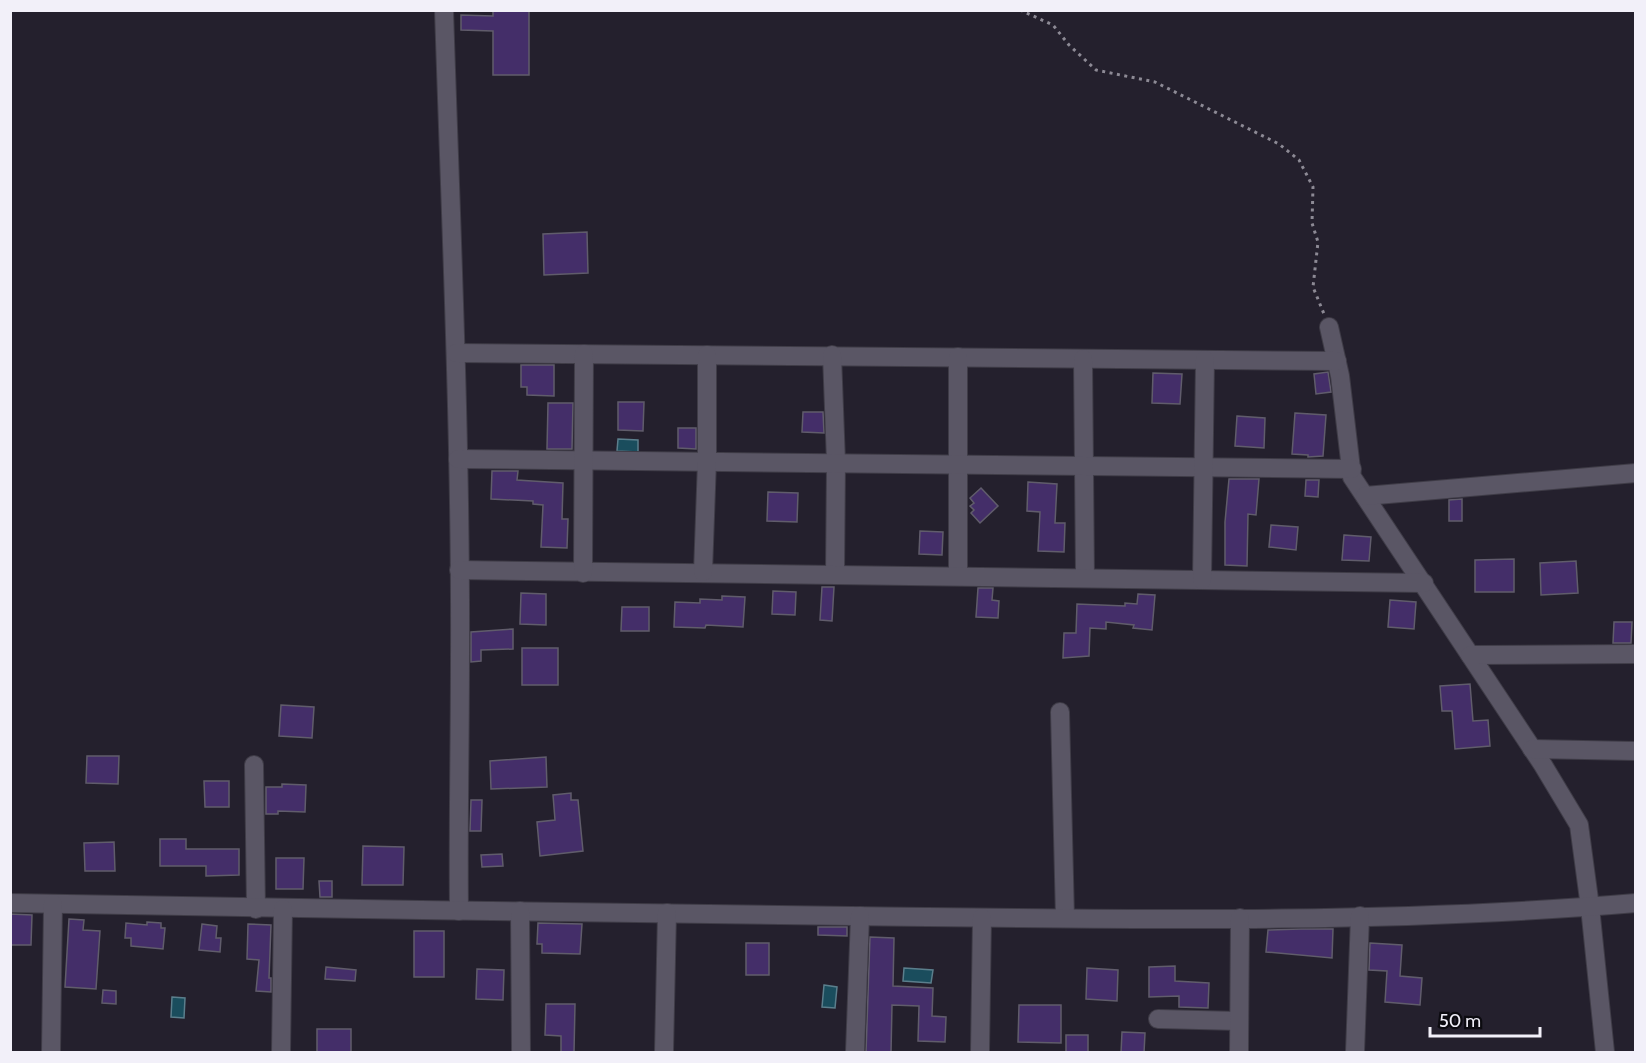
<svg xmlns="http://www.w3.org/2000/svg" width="1646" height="1063" viewBox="0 0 1646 1063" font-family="Cabin,sans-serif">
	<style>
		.water { fill: #1a4d5d; stroke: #5b7e8c; stroke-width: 1.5 }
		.building { fill: #442e69; stroke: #605c6b; stroke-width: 1.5 }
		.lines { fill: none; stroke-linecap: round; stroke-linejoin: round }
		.minor-casing { stroke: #3f3c47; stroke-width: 20 }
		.path { stroke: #8d8a95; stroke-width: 3; stroke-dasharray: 3 4.5; stroke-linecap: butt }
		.minor { stroke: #5a5665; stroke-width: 18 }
	</style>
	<rect width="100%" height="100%" fill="#24202d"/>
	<g class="water">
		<polygon points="618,439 638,440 638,452 617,451"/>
		<polygon points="904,968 933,970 931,983 903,981"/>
		<polygon points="824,985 837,987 835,1008 822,1007"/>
		<polygon points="172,997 185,998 184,1018 171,1017"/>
	</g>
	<g class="building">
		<polygon points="493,10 529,10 529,75 493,75 493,31 461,30 461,15 493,16"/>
		<polygon points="587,232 588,273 544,275 543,234"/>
		<polygon points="521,365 554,365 554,396 527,395 527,387 521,387"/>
		<polygon points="1328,372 1331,392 1316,394 1314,374"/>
		<polygon points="1153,373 1182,374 1180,404 1152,403"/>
		<polygon points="618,402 644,402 643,431 618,430"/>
		<polygon points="548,403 573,403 572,449 547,449"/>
		<polygon points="803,412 823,412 824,433 802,432"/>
		<polygon points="1295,413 1326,415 1323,456 1308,457 1308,455 1292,454"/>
		<polygon points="1237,416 1265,418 1264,448 1235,446"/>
		<polygon points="678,428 696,428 696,449 678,448"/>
		<polygon points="492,471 518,471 517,480 563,483 562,519 568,519 567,548 541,547 543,505 533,504 533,501 491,499"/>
		<polygon points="1229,479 1259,479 1256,515 1248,514 1247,566 1225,565 1225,522"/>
		<polygon points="1306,480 1319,480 1318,497 1305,496"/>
		<polygon points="1028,482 1057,484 1055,523 1065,523 1064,552 1038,551 1040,512 1027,511"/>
		<polygon points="981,488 998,506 980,523 971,513 974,510 970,506 974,503 970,498"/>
		<polygon points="768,492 798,493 797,522 767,521"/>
		<polygon points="1462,499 1462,521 1449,521 1449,500"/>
		<polygon points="1271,525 1298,527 1296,550 1269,547"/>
		<polygon points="920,531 943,532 942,555 919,554"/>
		<polygon points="1344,535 1371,537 1369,561 1342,560"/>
		<polygon points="1514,559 1514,592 1475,592 1475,560"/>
		<polygon points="1576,561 1578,593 1541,595 1540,563"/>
		<polygon points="822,587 834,587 832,621 820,620"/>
		<polygon points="978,588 993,588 992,600 999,601 998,618 976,617"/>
		<polygon points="773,591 796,592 795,615 772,614"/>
		<polygon points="521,593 546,594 546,625 520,624"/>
		<polygon points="1138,594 1155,595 1152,630 1133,628 1134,625 1106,622 1106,629 1090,628 1089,656 1063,658 1064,633 1076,633 1077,604 1125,606 1125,603 1137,604"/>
		<polygon points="722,596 745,597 743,627 706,625 705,628 674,627 675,602 700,603 700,599 722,600"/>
		<polygon points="1390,600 1416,602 1414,629 1388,627"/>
		<polygon points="622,607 649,607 649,631 621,631"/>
		<polygon points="1614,622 1632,622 1631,643 1613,643"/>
		<polygon points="513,629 513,649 481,650 481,661 471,662 471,632"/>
		<rect x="522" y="648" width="36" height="37"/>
		<polygon points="1470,684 1473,721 1488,720 1490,746 1455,749 1452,711 1442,711 1440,686"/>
		<polygon points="281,705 314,707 312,738 279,736"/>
		<polygon points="87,756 119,756 118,784 86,783"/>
		<polygon points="546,757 547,787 491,789 490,761"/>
		<polygon points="204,781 229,781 229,807 205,807"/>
		<polygon points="282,784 306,785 305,812 278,811 278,814 266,814 266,787 282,787"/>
		<polygon points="571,793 571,800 578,800 583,851 540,856 537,822 555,820 553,795"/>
		<polygon points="471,800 482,800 481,831 470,831"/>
		<polygon points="160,839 186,839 186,849 239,849 239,875 206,876 206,866 160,866"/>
		<polygon points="114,842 115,871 85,871 84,843"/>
		<polygon points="363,846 404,847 403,885 362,885"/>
		<polygon points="502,854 503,866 482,867 481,855"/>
		<polygon points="276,858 304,858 303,889 276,889"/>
		<polygon points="319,881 332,881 332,897 320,897"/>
		<polygon points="10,914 32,915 31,945 10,945"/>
		<polygon points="69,919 84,920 83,930 100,931 96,989 65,987"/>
		<polygon points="147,922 161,923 161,928 165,928 163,949 131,946 131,938 125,938 126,923 147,925"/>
		<polygon points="538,923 582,924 580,954 542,953 542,944 537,944"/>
		<polygon points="202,924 217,926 216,938 221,938 220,952 199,950"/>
		<polygon points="248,924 271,925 269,978 271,978 271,992 256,991 259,960 247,959"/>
		<polygon points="818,927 847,927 847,936 818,935"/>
		<polygon points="1301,929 1333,929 1332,958 1266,952 1268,930"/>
		<rect x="414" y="931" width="30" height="46"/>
		<polygon points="870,937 894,938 893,986 933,988 932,1016 946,1017 945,1042 918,1041 919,1006 892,1005 891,1053 866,1053"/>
		<rect x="746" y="943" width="23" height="32"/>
		<polygon points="1370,943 1402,945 1400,976 1422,978 1420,1005 1385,1002 1387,971 1369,970"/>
		<polygon points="1175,966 1175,981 1209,983 1208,1008 1179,1007 1179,996 1149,997 1149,967"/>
		<polygon points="326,967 356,970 355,981 325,979"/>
		<polygon points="1087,968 1118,970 1117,1001 1086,999"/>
		<polygon points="477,969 504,970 503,1000 476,999"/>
		<polygon points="103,990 116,991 116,1004 102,1003"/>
		<polygon points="546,1004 575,1004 574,1053 561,1053 561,1036 545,1035"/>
		<polygon points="1019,1005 1061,1005 1061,1043 1018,1042"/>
		<rect x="317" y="1029" width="34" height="24"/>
		<polygon points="1122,1032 1145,1033 1144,1053 1121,1053"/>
		<rect x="1066" y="1035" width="22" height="18"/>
	</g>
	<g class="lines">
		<g class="minor-casing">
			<g id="minor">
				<path d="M444 10C451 226 461 442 460 658 460 742 458 827 459 911"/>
				<polyline points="1329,327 1340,376 1352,477 1543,765 1579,825 1590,907 1605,1052"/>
				<polyline points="456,353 1337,361"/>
				<polyline points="832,355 836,462 835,575"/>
				<polyline points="958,357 958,576"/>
				<polyline points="1083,359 1085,578"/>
				<polyline points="458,459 1352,469"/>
				<polyline points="1365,496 1636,473"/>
				<polyline points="459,570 1424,583"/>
				<polyline points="703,572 707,461 707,355"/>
				<polyline points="583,573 584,354"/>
				<polyline points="1202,580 1205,360"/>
				<polyline points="1470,655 1636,654"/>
				<polyline points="1060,712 1065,918"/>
				<polyline points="1532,749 1636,751"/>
				<polyline points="254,765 256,909"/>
				<path d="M10 903C291 909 571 912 852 916 1113 919 1375 925 1636 903"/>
				<polyline points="520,911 521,1052"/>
				<polyline points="1158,1019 1239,1021"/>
				<polyline points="51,1052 53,904"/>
				<polyline points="281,1052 283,909"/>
				<polyline points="664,1052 667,913"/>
				<polyline points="855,1052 860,916"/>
				<polyline points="980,1052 982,918"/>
				<polyline points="1239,1052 1240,918"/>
				<polyline points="1355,1052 1360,916"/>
			</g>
		</g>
		<polyline class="path" points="1020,10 1053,25 1069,45 1096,70 1155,82 1279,144 1299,160 1313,187 1312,223 1318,242 1313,287 1324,314"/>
		<use href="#minor" class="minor"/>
	</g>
	<rect width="1646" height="1063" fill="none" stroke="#f2f0f9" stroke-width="24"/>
	<path d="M1430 1027v9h110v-9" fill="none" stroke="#f2f0f9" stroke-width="3"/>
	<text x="1439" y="1027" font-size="18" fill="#f2f0f9" stroke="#0c0b10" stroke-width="4.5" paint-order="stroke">50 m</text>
</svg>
